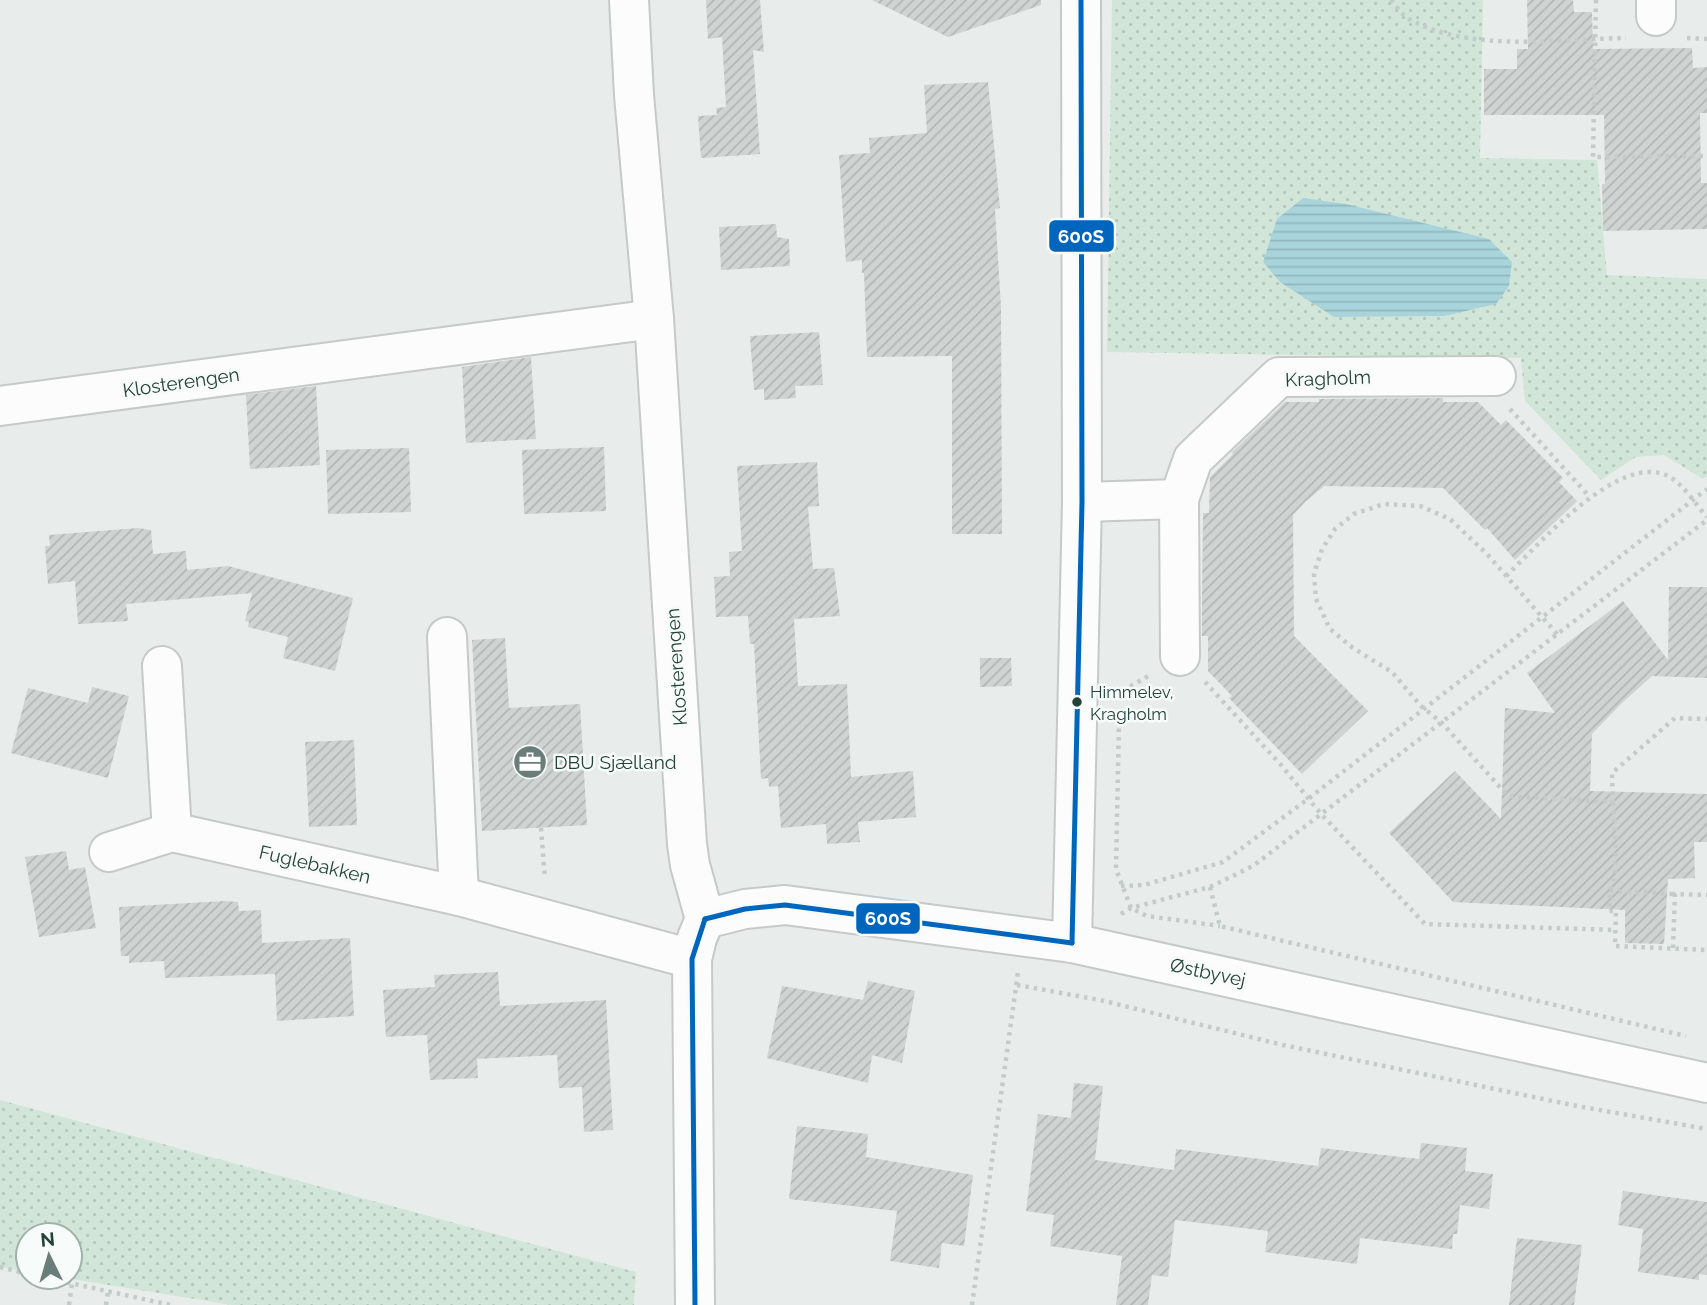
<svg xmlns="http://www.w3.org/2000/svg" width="1707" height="1305" viewBox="0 0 1707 1305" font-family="Raleway,sans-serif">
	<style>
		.park { fill: url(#park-dots) }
		.water { fill: url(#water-rules) }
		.building { fill: url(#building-hatch) }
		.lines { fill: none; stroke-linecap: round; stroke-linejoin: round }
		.minor-casing { stroke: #c5cac8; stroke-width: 42 }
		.tertiary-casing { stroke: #c5cac8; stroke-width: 42 }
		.path { stroke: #c3ccca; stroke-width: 4.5; stroke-dasharray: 3.5 5; stroke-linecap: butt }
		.minor { stroke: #fcfcfc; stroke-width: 38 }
		.tertiary { stroke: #fcfcfc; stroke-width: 38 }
		.bus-1-casing { stroke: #f7fbf9; stroke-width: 10 }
		.bus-1 { stroke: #0065bd; stroke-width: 5 }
		.bus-dot { fill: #24423a; stroke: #f7fbf9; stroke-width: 2.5 }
		.labels { text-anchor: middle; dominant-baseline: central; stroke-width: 5; stroke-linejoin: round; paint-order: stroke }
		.bus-label { font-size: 17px; fill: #24423a; stroke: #f7fbf9; text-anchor: start }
		.street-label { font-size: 19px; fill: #24423a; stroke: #f7fbf9 }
		.poi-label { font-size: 19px; fill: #24423a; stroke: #f7fbf9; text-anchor: start }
		.line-badge { stroke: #f7fbf9; stroke-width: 2.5 }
		.badge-label { font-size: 19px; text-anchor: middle; font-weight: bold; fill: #fff }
	</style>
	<defs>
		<pattern id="park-dots" width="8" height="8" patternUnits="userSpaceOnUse" patternTransform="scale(1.75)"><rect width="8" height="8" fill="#d1e6d8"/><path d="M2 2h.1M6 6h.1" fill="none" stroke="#b3c6ba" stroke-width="1.8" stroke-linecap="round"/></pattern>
		<pattern id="water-rules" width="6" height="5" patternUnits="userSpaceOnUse" patternTransform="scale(1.75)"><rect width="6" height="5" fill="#a9d4db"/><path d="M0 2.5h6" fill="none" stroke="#91b7bd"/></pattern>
		<pattern id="building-hatch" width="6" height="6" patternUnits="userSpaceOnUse" patternTransform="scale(1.75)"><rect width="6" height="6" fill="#cfd4d2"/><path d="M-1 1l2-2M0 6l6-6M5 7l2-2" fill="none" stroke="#b2b7b5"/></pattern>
	</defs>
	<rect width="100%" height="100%" fill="#e8edeb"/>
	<g class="park">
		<polygon points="1112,0 1483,0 1480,158 1597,160 1607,275 1707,279 1707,476 1703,479 1664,455 1636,457 1601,480 1525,401 1521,358 1107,352"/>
		<polygon points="0,1100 636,1272 634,1305 232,1305 59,1277 70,1277 70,1235 28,1235 28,1272 0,1267"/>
	</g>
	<polygon class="water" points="1303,198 1346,204 1489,239 1512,262 1509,286 1496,304 1444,316 1334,317 1280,282 1263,262 1277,219"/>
	<g class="building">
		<polygon points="706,0 760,0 764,52 753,50 760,154 701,158 698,116 717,115 716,108 726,107 722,37 708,39"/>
		<polygon points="872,0 1041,0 1041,5 948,37"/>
		<polygon points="1527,0 1573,0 1574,12 1592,12 1593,49 1692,48 1693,68 1707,67 1707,113 1700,113 1701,183 1707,183 1707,229 1603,231 1602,184 1605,184 1604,115 1484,115 1484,69 1517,69 1517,49 1528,49"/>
		<polygon points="988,82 1000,208 995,209 1001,307 1002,534 952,534 952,356 867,357 864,273 862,273 862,260 846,262 839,155 870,153 869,138 927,133 924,85"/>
		<polygon points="776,224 777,237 789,239 790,266 721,270 719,227"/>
		<polygon points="819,332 823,385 795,386 796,398 764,400 764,389 754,390 750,336"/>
		<polygon points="531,357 536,439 466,443 462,367"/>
		<polygon points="316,386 320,465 250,469 246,395"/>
		<polygon points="1443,398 1443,402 1478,402 1501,425 1506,420 1563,478 1559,482 1577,501 1515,560 1487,528 1485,530 1443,488 1324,486 1305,502 1293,515 1294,636 1368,711 1302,774 1229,698 1232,696 1208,671 1208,636 1202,636 1202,600 1203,513 1209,513 1210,477 1233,454 1232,452 1285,402 1319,402 1319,399"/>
		<polygon points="604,447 606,511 524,514 522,450"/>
		<polygon points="409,448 411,512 328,514 326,450"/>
		<polygon points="817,462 819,506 808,507 813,569 834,568 840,616 794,619 798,686 847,684 851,777 913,771 916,817 858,822 860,842 827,844 826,824 781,828 778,786 769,787 768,778 761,779 754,644 750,644 748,616 716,617 714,577 730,576 729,552 742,551 737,466"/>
		<polygon points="138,528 151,530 153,554 186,551 187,570 228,566 353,598 335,671 283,658 288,637 248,627 249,622 245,621 252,593 126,604 128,621 78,624 75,581 48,584 45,546 50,546 49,535"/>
		<polygon points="1669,587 1707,587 1707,678 1652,676 1622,703 1592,734 1590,791 1707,794 1707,842 1694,842 1695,878 1668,879 1664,944 1625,943 1625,910 1453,902 1389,833 1455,771 1501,819 1505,708 1555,713 1527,673 1623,601 1668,660"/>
		<polygon points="505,638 509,708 580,704 587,825 482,831 472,640"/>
		<polygon points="980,658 1011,658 1012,686 980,687"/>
		<polygon points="92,687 129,696 108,778 11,753 28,688 88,703"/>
		<polygon points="354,740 357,825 309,827 305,742"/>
		<polygon points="66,851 69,870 85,867 96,928 39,937 25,857"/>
		<polygon points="225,901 238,902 239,911 261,910 262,943 350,938 354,1016 277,1021 275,974 165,978 164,961 129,963 129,956 121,956 119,907"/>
		<polygon points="498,972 500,1006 606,1000 613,1130 584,1132 582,1087 559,1088 557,1055 477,1059 478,1078 430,1080 427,1035 386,1037 383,990 435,987 434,975"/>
		<polygon points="868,981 915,991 902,1063 872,1055 868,1083 767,1058 782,986 863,1000"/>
		<polygon points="1074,1083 1103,1086 1095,1160 1174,1170 1176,1149 1318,1166 1321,1148 1419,1159 1421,1143 1467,1148 1465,1171 1493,1174 1489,1209 1460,1205 1457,1234 1453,1234 1452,1249 1360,1238 1357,1264 1265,1252 1268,1231 1175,1220 1168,1277 1152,1275 1148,1305 1116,1305 1122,1256 1050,1246 1054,1215 1026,1211 1038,1114 1071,1118"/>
		<polygon points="797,1126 868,1134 866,1157 973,1175 964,1246 942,1243 939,1268 890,1261 897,1211 789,1199"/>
		<polygon points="1623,1191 1707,1202 1707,1275 1699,1274 1699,1280 1638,1272 1643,1229 1618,1225"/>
		<polygon points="1517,1238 1582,1245 1574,1305 1509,1305"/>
	</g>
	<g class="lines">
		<g class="minor-casing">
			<g id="minor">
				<polyline points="629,0 634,95 654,319 687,844 690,865 705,919"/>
				<polyline points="1656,0 1656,16"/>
				<polyline points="0,406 654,319"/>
				<polyline points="1082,502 1179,499"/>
				<polyline points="447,637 459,896"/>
				<polyline points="1180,656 1179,499 1193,459 1279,377 1496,376"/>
				<polyline points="162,666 172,832 459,896 692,959"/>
				<polyline points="109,852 172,832"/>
			</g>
		</g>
		<g class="tertiary-casing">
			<g id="tertiary">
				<polyline points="1072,943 1082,502 1081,0"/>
				<polyline points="695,1305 692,959 697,938 705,919 745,909 785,905 1072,943 1707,1083"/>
			</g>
		</g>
		<g class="path">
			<path d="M1391 0C1396 6 1402 15 1409 19 1469 53 1559 39 1626 38"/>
			<polyline points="1596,0 1593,157 1707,156"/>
			<polyline points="1687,38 1707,39"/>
			<polyline points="1510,409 1589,496"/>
			<path d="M1506 576C1538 546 1620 449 1670 477 1684 485 1696 505 1707 517"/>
			<polyline points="1557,634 1487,554 1450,519 1420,506 1384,504 1354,514 1335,529 1322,549 1314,574 1316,599 1330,629 1353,648 1392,672 1421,706 1442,723 1508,796 1613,802 1612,773 1675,718 1707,719"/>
			<polyline points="1205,682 1281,765 1321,814 1425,924 1615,930"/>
			<polyline points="1119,697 1119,693 1150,675"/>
			<polyline points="1119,720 1116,869 1131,908 1147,916 1220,926"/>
			<polyline points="1613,802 1616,835 1615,876 1610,891 1609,911 1616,911 1615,946 1707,950"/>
			<polyline points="541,828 545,879"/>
			<polyline points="1121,886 1144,885 1223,862 1308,799 1707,489"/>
			<polyline points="1210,887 1220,926 1686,1036"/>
			<polyline points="1610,891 1675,894"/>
			<polyline points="1121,914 1131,908 1210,887 1253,866 1707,520"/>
			<polyline points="1673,948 1675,894 1707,895"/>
			<polyline points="1017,985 1100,1000 1283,1045 1577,1106 1707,1129"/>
			<polyline points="0,1267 28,1274"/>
			<polyline points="42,1277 171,1305"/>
			<polyline points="69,1305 72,1284"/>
			<polyline points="106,1305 108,1292"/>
			<polyline points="972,1305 1018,972"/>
		</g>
		<use href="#minor" class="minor"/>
		<use href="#tertiary" class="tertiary"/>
		<g class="bus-1-casing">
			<g id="bus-1">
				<polyline points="705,919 745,909 785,905 1072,943"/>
				<polyline points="1072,943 1082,502 1081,0"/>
				<polyline points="695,1305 692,959 705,919"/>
			</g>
		</g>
		<use href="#bus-1" class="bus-1"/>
	</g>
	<defs>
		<g id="office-disc" transform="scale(1.75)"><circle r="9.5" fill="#697e78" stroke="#f7fbf9"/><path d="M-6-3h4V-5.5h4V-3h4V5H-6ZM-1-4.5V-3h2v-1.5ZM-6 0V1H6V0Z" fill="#fff"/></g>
	</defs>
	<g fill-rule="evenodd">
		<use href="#office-disc" x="530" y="762"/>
	</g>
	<circle class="bus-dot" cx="1077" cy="702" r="6"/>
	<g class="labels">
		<g class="bus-label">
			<text x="1090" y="692">Himmelev,<tspan x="1090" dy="22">Kragholm</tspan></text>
		</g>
		<g class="street-label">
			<text transform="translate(1328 378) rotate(-2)">Kragholm</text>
			<text transform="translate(181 382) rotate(-8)">Klosterengen</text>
			<text transform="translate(676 667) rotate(-94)">Klosterengen</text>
			<text transform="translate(315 864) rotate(13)">Fuglebakken</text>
			<text transform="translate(1208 972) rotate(12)">Østbyvej</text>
		</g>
		<g class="poi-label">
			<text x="554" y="762">DBU Sjælland</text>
		</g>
	</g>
	<g class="line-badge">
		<rect x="1048" y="219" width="67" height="34" rx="7" fill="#0065bd"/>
		<rect x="855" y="902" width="66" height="33" rx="7" fill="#0065bd"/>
	</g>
	<g class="badge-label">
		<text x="1081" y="243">600S</text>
		<text x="888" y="925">600S</text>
	</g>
	<g transform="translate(49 1256) rotate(355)"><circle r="33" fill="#f7fbf9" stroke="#a3b1ad" stroke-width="2"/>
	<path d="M0-5L12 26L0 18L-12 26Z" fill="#697e78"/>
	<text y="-10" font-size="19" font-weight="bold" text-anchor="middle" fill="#24423a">N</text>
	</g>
</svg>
